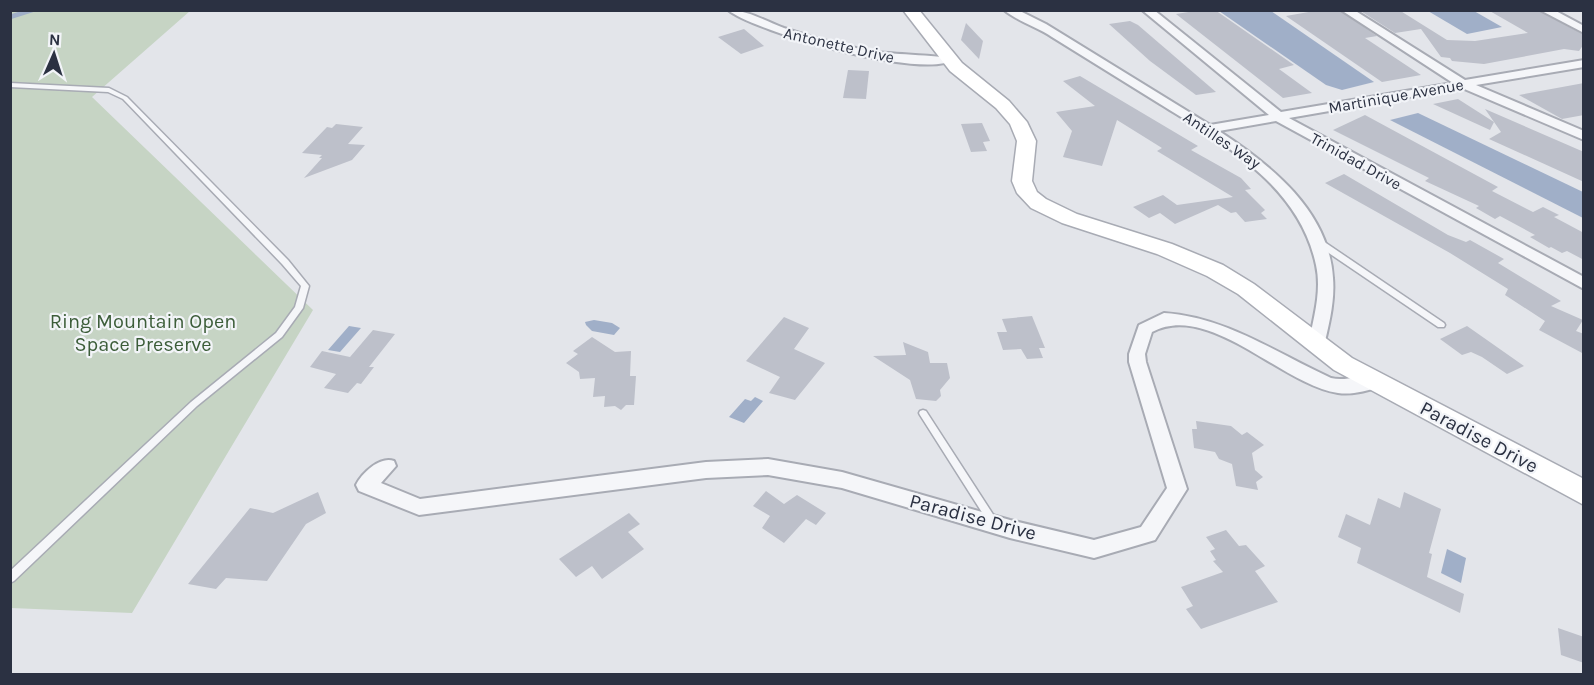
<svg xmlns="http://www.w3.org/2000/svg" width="1594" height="685" viewBox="0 0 1594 685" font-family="Karla,sans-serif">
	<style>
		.green { fill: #c6d4c4 }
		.water { fill: #a0afc8 }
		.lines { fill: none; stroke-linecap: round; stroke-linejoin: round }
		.stream { stroke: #a0afc8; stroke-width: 4.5 }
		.building { fill: #bdc0ca }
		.lane-casing { stroke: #a8abb4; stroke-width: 3 }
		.street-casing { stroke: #a8abb4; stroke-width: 4 }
		.secondary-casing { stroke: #a8abb4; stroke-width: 3 }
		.lane { fill: #f5f6f9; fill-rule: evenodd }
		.street { fill: #f5f6f9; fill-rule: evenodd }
		.secondary { fill: #fff; fill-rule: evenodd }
		.labels { text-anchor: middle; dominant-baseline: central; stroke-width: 4.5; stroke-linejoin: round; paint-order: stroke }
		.far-street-label { font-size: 16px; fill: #2b3142; stroke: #f2f4f8 }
		.park-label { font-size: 20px; fill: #3c5d39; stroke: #f2f4f8 }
		.street-label { font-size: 20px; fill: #2b3142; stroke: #f2f4f8 }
	</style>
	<rect width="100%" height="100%" fill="#e3e5ea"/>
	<polygon class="green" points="11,11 190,11 92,97 313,310 132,613 11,608"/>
	<g class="water">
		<polygon points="1219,11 1271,11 1374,82 1342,90 1326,85"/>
		<polygon points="1428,11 1474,11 1502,27 1467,34"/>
		<polygon points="1418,113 1583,192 1583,218 1390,120"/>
		<polygon points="594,320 612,323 620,328 614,335 592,331 586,325 585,322"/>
		<polygon points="349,326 361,328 340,352 328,350"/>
		<polygon points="755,397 763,401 744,423 729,417 745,399 751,401"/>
		<polygon points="1447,549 1466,558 1461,583 1441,573"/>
	</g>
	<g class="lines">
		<polyline class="stream" points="10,17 32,10"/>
	</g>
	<g class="building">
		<polygon points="1201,10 1215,10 1294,65 1279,69 1312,93 1283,98 1176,14"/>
		<polygon points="1320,10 1339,10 1377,36 1365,38 1421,75 1382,82 1286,16"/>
		<polygon points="1359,10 1399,10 1447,40 1475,41 1528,33 1488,10 1538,10 1584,35 1584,44 1579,51 1564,49 1484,64 1452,61 1450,58 1441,57 1421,29 1395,33"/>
		<polygon points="1130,21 1138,25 1216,92 1196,95 1150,61 1109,24"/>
		<polygon points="966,23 983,41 979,59 961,40"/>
		<polygon points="744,29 764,46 741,54 718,37"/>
		<polygon points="848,70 869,71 866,99 843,98"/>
		<polygon points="1080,76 1198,146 1191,150 1241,178 1251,189 1245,190 1265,210 1261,213 1267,219 1245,222 1236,212 1231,213 1218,205 1175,224 1160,213 1149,218 1133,207 1163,195 1177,205 1233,197 1157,151 1162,148 1117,120 1102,166 1063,157 1072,131 1056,112 1095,106 1063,81"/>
		<polygon points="1584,83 1584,115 1562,119 1519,95"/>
		<polygon points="1458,99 1494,122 1490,130 1433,104"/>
		<polygon points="1485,109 1584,152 1584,182 1489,139 1501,132"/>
		<polygon points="1365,115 1498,187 1492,191 1533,212 1543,207 1559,215 1554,217 1584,233 1584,260 1567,251 1562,253 1551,247 1549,248 1530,237 1535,235 1500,216 1495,219 1476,208 1479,206 1425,181 1429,178 1333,130"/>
		<polygon points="982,123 990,141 983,142 987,151 971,152 961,124"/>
		<polygon points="336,124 363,127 348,144 365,145 352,160 304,178 322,158 319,158 322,155 302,153 327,127 332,128"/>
		<polygon points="1344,174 1448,235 1466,242 1470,240 1504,259 1498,263 1561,301 1551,306 1583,320 1576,331 1584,334 1584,354 1539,330 1545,321 1505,295 1508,289 1450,253 1325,183"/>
		<polygon points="1032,316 1045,348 1039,348 1043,358 1027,359 1021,349 1003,350 997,332 1007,332 1002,319"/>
		<polygon points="784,317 809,328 794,349 825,363 795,400 769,393 780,377 746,361"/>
		<polygon points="1467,326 1524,366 1507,374 1482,357 1471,352 1462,355 1440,339"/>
		<polygon points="373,330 395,334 369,367 374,367 361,384 357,383 348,393 324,388 336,374 310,367 322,351 350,357"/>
		<polygon points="592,337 615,352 631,351 630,376 636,376 634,405 626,405 621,410 615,406 604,407 605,396 593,397 595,378 580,379 579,372 566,363 578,354 573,351"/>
		<polygon points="903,342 928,352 930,363 947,363 950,378 940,390 941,396 936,401 916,399 910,380 873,356 906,355"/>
		<polygon points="1196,421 1231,426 1242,435 1247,432 1264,445 1252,453 1255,470 1263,477 1256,482 1258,490 1236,486 1232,464 1219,459 1215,452 1194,448 1192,429 1197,429"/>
		<polygon points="766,491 784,504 797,495 826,513 816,525 806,519 784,543 762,528 770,516 753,506"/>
		<polygon points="318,492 326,513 306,524 267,581 226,578 216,589 188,584 250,508 273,513"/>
		<polygon points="1404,492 1441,509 1429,553 1432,554 1427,577 1464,594 1460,613 1357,563 1361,548 1338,537 1346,514 1370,525 1378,498 1400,508"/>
		<polygon points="629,513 640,524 628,532 644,549 602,579 592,566 576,577 559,559"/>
		<polygon points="1226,530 1239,546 1246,545 1265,566 1255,571 1278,602 1201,629 1186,609 1193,606 1181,587 1223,572 1213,561 1216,560 1210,551 1215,549 1206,537"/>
		<polygon points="1558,628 1584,637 1584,663 1561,655"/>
	</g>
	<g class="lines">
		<g class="lane-casing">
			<g id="lane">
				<polygon points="10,83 109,88 127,97 288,260 309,286 303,308 282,337 197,406 14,581 10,583 10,571 191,402 276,333 295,307 301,286 282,264 123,99 108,92 10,87"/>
				<polygon points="1314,239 1320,239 1444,323 1445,325 1444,327 1438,327 1314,243 1313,241"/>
				<polygon points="923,410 926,411 996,519 998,522 996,525 993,526 990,525 920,415 919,413 920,411"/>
			</g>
		</g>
		<g class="street-casing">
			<g id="street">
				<path d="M728 10C748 10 765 21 784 28 814 38 846 47 877 52 889 54 950 56 954 59 927 81 755 32 728 10Z"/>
				<path d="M1004 10H1018L1046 24 1210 125 1269 115 1142 10H1154L1281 112 1453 83 1341 10H1354L1465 80 1584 60V67L1476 85 1584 131V140L1462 88 1289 118 1584 277V289L1276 121 1219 131C1271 165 1329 211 1333 278 1335 301 1329 324 1324 346L1316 352 1310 350 1308 346C1313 320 1322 292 1316 265 1299 185 1224 144 1160 104 1124 82 1088 59 1052 37 1037 27 1017 21 1004 10Z"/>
				<polygon points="1540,10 1554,10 1584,26 1584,33"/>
				<path d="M1164 313C1226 317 1276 353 1331 378 1347 382 1366 373 1379 377L1382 382 1379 387C1366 391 1352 395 1338 393 1282 385 1209 301 1152 332L1145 354 1146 362 1187 489 1155 540 1094 558 1010 538 842 488 768 475 706 478 419 515 359 491 356 485C362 473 380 456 394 461L396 466 381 483 420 499 706 462 768 459 842 472 1010 520 1094 540 1141 527 1167 488 1129 362V354L1139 325Z"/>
			</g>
		</g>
		<g class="secondary-casing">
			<polygon id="secondary" points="903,10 919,10 962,63 1009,101 1027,122 1036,141 1032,181 1037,192 1046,199 1077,214 1172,244 1223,265 1254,284 1352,358 1584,479 1584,505 1334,370 1238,294 1207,276 1157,254 1062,223 1031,208 1017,193 1012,181 1017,141 1010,124 996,108 950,71"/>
		</g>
		<use href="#lane" class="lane"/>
		<use href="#street" class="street"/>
		<use href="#secondary" class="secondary"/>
	</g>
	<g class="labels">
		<g class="far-street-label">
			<text transform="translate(839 45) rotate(13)">Antonette Drive</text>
			<text transform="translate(1396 96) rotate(-10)">Martinique Avenue</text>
			<text transform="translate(1222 140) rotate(34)">Antilles Way</text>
			<text transform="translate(1356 161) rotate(29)">Trinidad Drive</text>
		</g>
		<g class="park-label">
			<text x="143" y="321">Ring Mountain Open<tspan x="143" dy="23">Space Preserve</tspan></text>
		</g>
		<g class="street-label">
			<text transform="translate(1479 437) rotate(28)">Paradise Drive</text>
			<text transform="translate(973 517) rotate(15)">Paradise Drive</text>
		</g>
	</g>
	<rect width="1594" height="685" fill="none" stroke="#2b3142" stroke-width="24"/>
	<g transform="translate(54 54) rotate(3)" stroke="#f2f4f8" stroke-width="4.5" paint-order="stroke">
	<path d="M0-4.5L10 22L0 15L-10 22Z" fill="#2b3142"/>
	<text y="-9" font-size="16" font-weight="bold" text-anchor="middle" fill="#2b3142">N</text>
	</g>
</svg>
